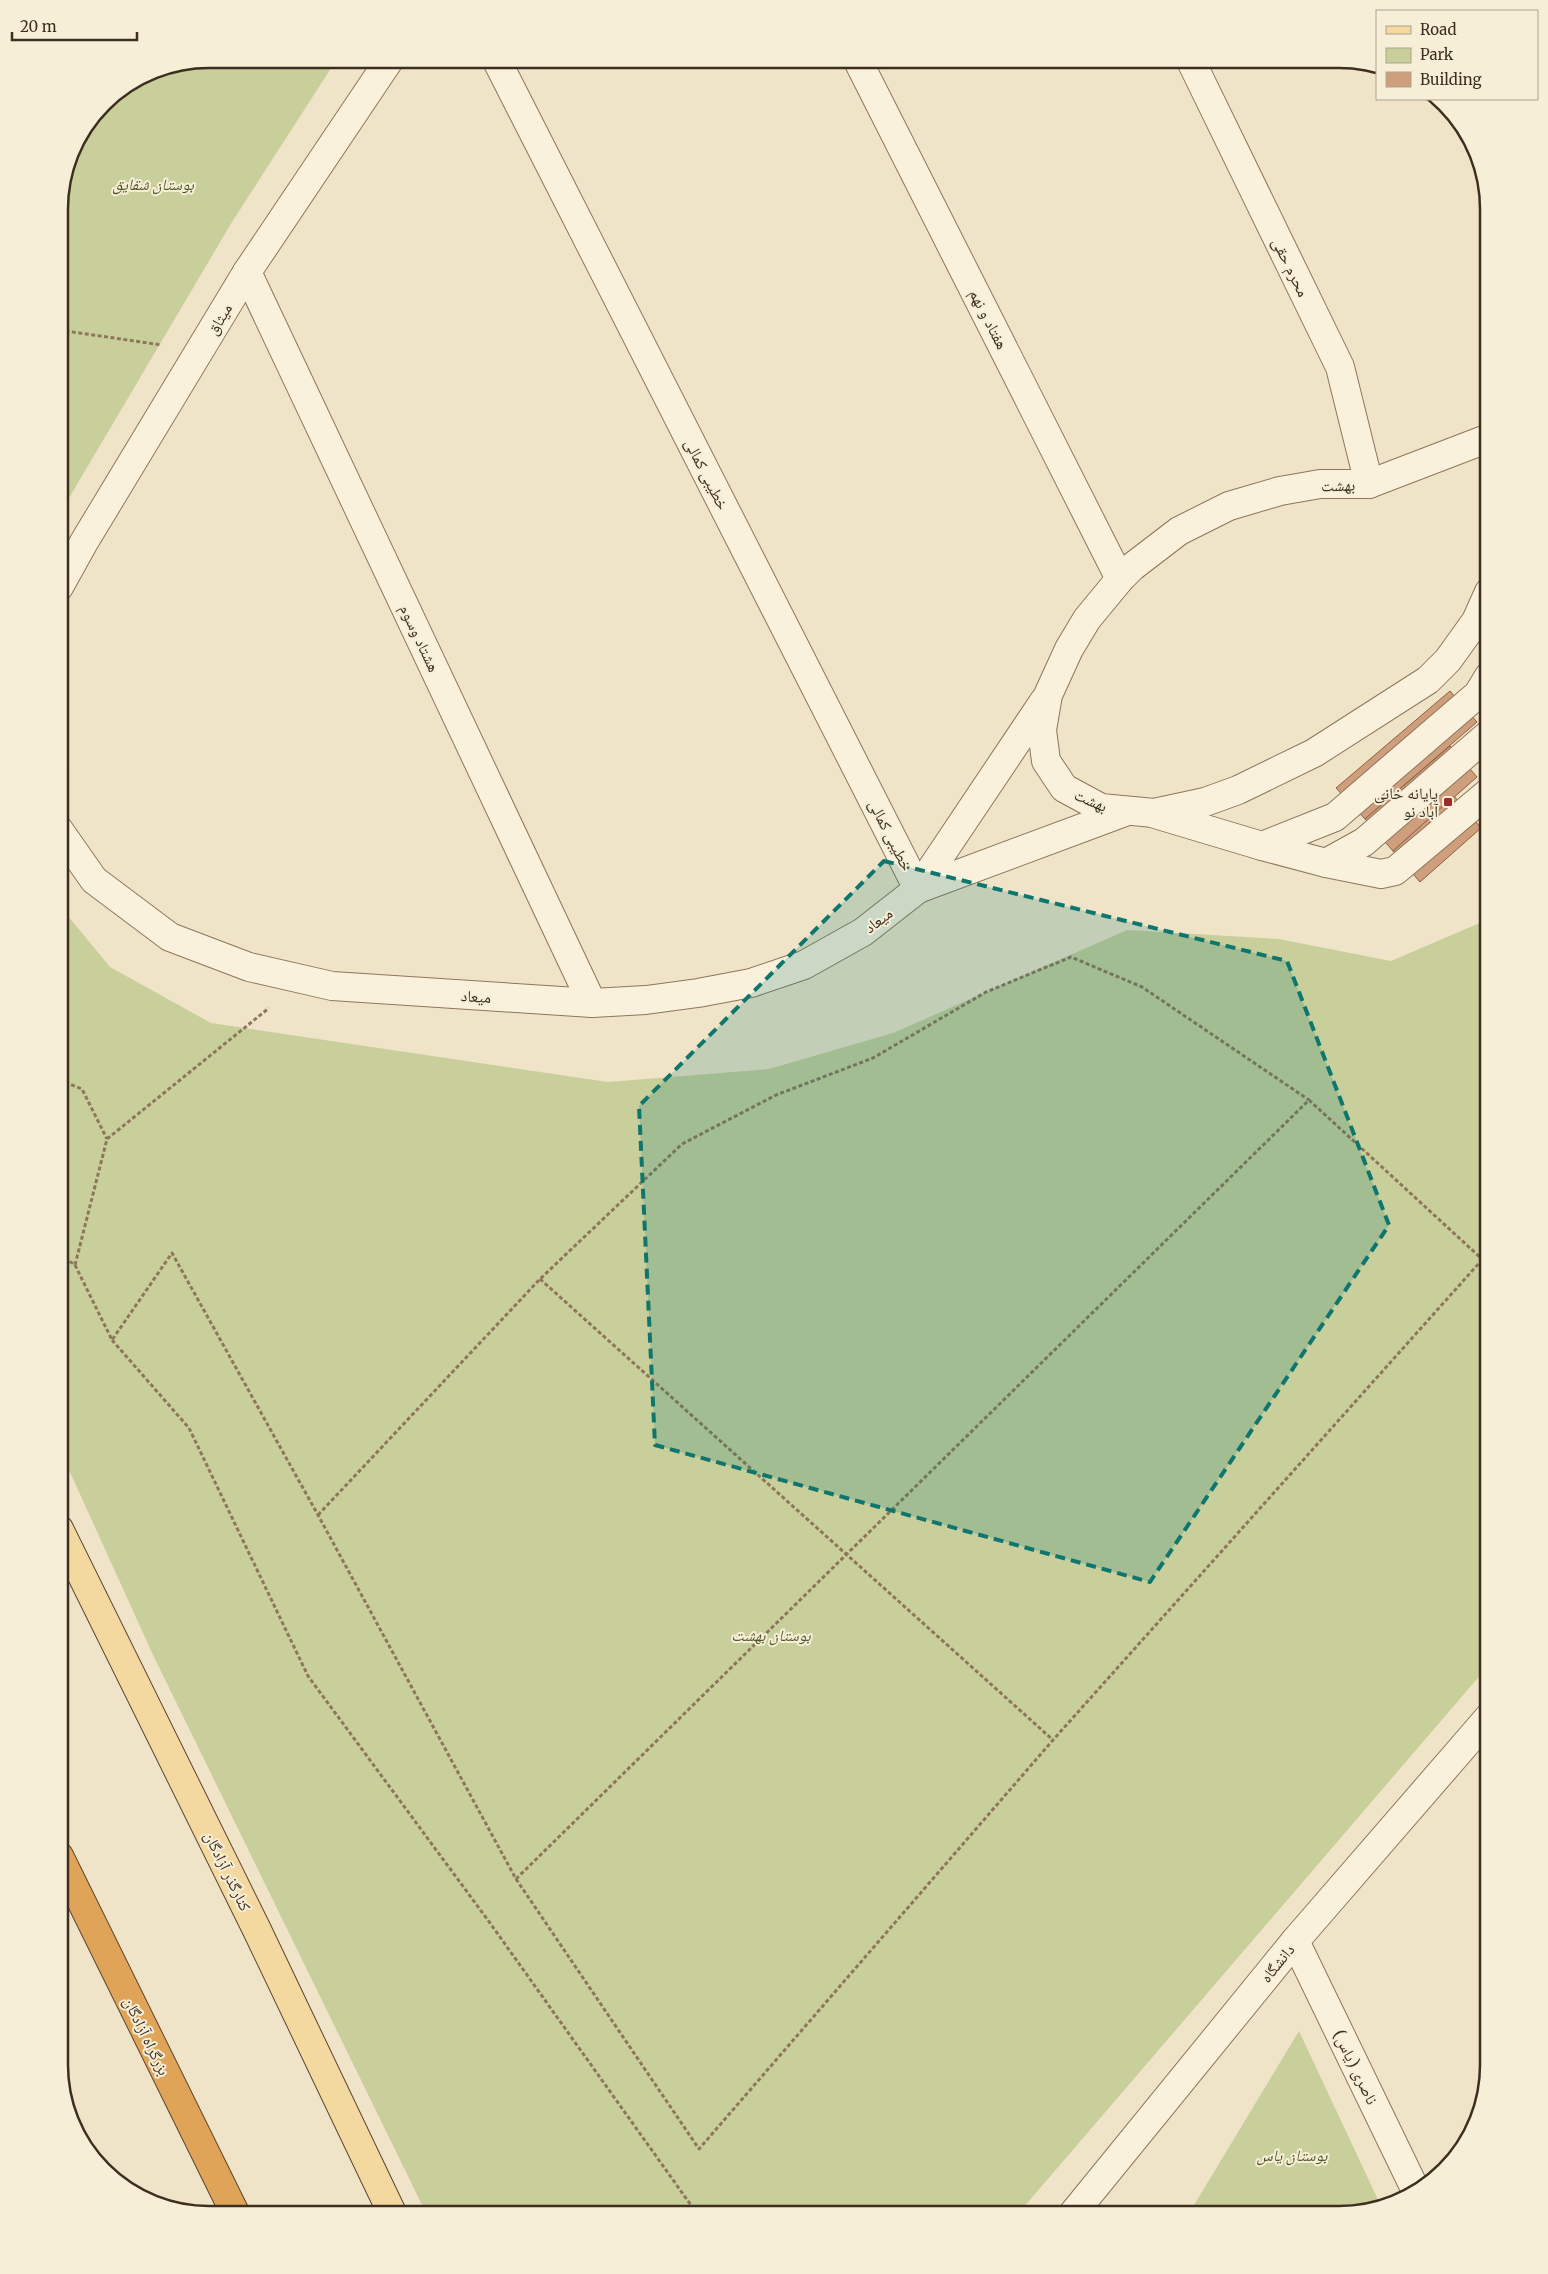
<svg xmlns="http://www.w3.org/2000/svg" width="1548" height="2274" viewBox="0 0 1548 2274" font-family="Merriweather,'Noto Naskh Arabic',serif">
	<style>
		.green { fill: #c9cf9b }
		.building { fill: #cf9f7d; stroke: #8d5f41 }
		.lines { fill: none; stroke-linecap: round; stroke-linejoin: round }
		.minor-casing { stroke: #8d765c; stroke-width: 30 }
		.major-casing { stroke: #5b4430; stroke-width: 30 }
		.highway-casing { stroke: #5b4430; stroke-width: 30 }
		.path { stroke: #8d765c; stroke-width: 3; stroke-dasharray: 4 2.5; stroke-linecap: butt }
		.minor { stroke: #faf1dc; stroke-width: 28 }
		.major { stroke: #f3d9a0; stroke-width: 28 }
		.highway { stroke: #e0a458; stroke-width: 28 }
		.marked { fill: #0f766e; fill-opacity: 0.2; stroke: #0f766e; stroke-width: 4; stroke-dasharray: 10 6; stroke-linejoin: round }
		.poi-dot { fill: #9e2a2b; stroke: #f7eed8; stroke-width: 2 }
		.labels { text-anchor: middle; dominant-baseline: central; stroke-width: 4; stroke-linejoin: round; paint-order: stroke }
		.park-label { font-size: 16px; font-style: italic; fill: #4d5a26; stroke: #f7eed8 }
		.street-label { font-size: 16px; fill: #3d2e20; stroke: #f7eed8 }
		.poi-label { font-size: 16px; fill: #3d2e20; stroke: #f7eed8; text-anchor: end }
		.rim { fill: none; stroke: #3d2e20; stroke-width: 2.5 }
	</style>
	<rect width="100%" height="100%" fill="#f0e4c8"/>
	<g class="green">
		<polygon points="209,59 337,59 232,222 59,515 59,199 70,151 103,102 152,70"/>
		<polygon points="59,905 110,967 211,1023 608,1082 769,1069 893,1033 1127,930 1279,939 1391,961 1489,919 1489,1665 1017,2215 427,2215 153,1655 59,1448"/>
		<polygon points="1299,2031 1380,2204 1339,2215 1188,2215"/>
	</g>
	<g class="building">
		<polygon points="1450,691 1477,722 1365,819 1336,788"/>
		<polygon points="1450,746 1477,777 1393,851 1365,819"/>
		<polygon points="1454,796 1481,828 1420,882 1393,851"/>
	</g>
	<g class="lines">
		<g class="minor-casing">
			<g id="minor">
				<polyline points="496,59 918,889"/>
				<polyline points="857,59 1120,579"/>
				<polyline points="1190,59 1340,367 1369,484"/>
				<polyline points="247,272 592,1003"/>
				<polyline points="59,587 84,542 247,272 390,59"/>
				<polyline points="1489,592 1476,621 1448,660 1428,680 1314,753 1238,790 1205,802 1154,813 1101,808 1064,788 1046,761 1042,730 1048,695 1069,649 1087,619 1120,579 1132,567 1179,531 1229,506 1280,491 1320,484 1369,484 1489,438"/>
				<polyline points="1155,814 1262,846 1335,817 1478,694 1489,676"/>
				<polyline points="59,830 94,880 170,937 249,967 332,986 592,1003 646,1000 698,993 751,983 804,965 863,932 918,889 1125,812"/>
				<polyline points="1262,846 1326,863 1364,842 1489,734"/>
				<polyline points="1326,863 1381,874 1395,871 1489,792"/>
				<polyline points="918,889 1044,701"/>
				<polyline points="1295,1941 1417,2193"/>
				<polyline points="1072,2215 1295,1941 1489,1717"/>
			</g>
		</g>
		<g class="major-casing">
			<polyline id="major" points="59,1529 257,1930 393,2215"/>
		</g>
		<g class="highway-casing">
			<polyline id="highway" points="59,1856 236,2215"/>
		</g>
		<g class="path">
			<polyline points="59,330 162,345"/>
			<polyline points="59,1080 82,1089 107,1139"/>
			<polyline points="59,1254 75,1265 107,1139 269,1008"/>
			<polyline points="75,1265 112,1340 172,1253 318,1515 516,1879 699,2149 1053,1740 1489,1252"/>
			<polyline points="540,1279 1053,1740"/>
			<polyline points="112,1340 189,1428 308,1676 490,1923 698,2215"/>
			<polyline points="318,1515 540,1279 682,1144 776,1095 873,1058 986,992 1071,957 1142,987 1309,1100"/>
			<polyline points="516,1879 1309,1100 1482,1259"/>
		</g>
		<use href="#minor" class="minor"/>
		<use href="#major" class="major"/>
		<use href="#highway" class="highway"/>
	</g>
	<path class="marked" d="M884 861 1287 961 1389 1225 1150 1582 655 1445 639 1106Z"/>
	<rect class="poi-dot" x="1443" y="797" width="10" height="10" rx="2.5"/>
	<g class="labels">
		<g class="park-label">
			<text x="153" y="184">بوستان شقایق</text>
			<text x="771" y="1635">بوستان بهشت</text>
			<text x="1292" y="2155">بوستان یاس</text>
		</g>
		<g class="street-label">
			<text transform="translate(1291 267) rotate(64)">محرم حقی</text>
			<text transform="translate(219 319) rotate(-59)">میثاق</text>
			<text transform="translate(989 319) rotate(63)">هفتاد و نهم</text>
			<text transform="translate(707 474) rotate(63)">خطیبی کمالی</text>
			<text transform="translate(1338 485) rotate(-2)">بهشت</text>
			<text transform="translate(420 638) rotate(65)">هشتاد وسوم</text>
			<text transform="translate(1091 800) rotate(23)">بهشت</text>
			<text transform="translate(891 835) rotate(63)">خطیبی کمالی</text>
			<text transform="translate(878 920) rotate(-37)">میعاد</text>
			<text transform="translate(476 996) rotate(4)">میعاد</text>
			<text transform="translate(228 1871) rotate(64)">کنارگذر آزادگان</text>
			<text transform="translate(1277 1963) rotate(-51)">دانشگاه</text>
			<text transform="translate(147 2036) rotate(64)">بزرگراه آزادگان</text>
			<text transform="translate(1356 2067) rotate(64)">ناصری (یاس)</text>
		</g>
		<g class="poi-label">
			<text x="1438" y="793">پایانه خانی<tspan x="1438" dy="18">آباد نو</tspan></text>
		</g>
	</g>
	<path d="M0 0H1548V2274H0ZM209 68H1339A141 141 0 0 1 1480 209V2065A141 141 0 0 1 1339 2206H209A141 141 0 0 1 68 2065V209A141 141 0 0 1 209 68Z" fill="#f7eed8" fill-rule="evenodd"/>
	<path class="rim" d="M209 68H1339A141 141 0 0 1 1480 209V2065A141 141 0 0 1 1339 2206H209A141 141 0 0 1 68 2065V209A141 141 0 0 1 209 68Z"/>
	<rect x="1376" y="10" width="162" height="90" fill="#f7eed8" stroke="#ada18e"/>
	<rect x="1386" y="26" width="25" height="8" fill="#f3d9a0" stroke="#ada18e"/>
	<text x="1420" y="35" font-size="15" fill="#3d2e20">Road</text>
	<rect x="1386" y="48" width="25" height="15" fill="#c9cf9b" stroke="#ada18e"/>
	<text x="1420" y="60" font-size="15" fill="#3d2e20">Park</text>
	<rect x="1386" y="72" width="25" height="15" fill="#cf9f7d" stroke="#ada18e"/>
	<text x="1420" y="85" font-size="15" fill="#3d2e20">Building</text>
	<path d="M12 32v8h125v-8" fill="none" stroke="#3d2e20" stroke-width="2.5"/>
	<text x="20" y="32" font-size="15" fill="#3d2e20" stroke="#f7eed8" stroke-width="4" paint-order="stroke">20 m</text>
</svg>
